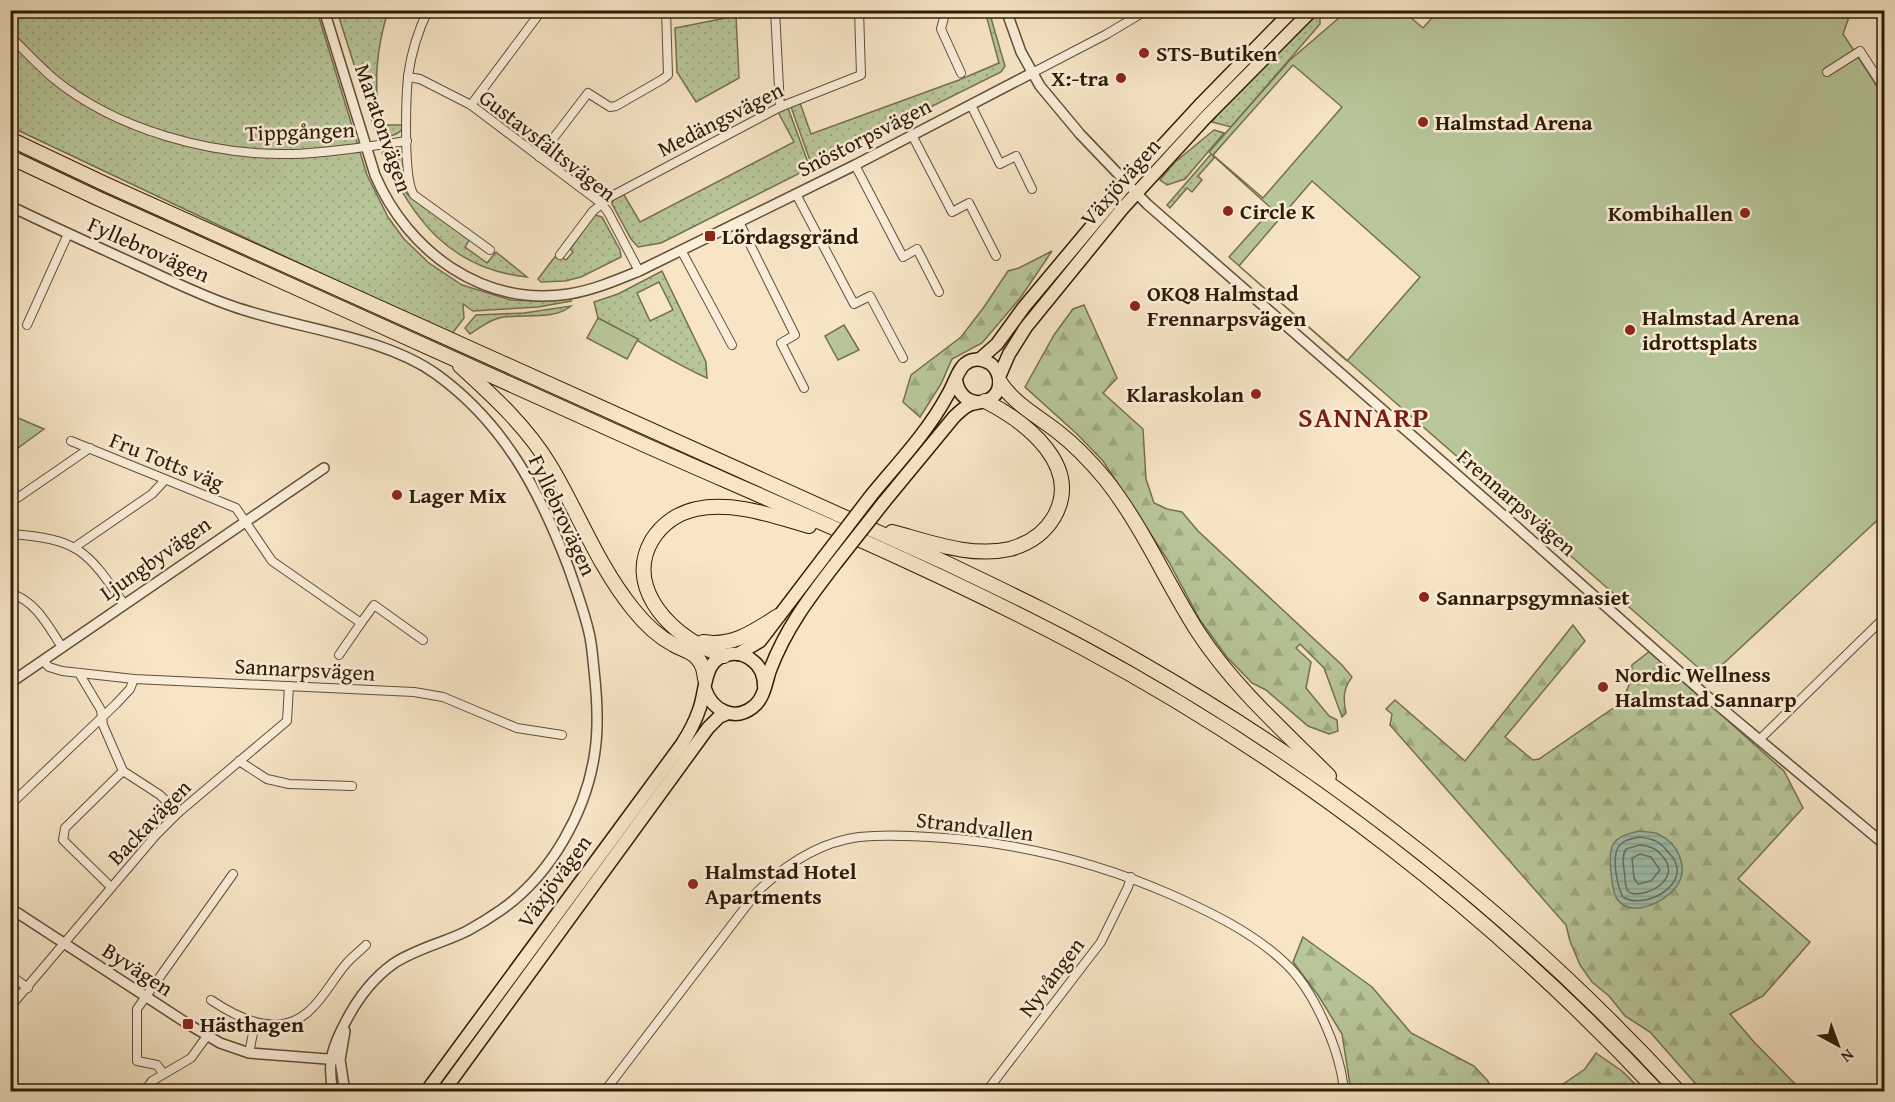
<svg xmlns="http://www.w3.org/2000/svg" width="1895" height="1102" viewBox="0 0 1895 1102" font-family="'Gentium Book Plus',serif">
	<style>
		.grass { fill: url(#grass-dots); stroke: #74704e; stroke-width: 1.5; fill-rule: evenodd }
		.forest { fill: url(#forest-firs); stroke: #74704e; stroke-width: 1.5 }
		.park { fill: #b8c699; stroke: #74704e; stroke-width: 1.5; fill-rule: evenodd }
		.water { fill: url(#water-rules); stroke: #727e6b; stroke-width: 1.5 }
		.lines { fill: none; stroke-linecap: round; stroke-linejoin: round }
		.shore { stroke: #666e5a; stroke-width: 1.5 }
		.minor-casing { stroke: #614e34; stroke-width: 10 }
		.tertiary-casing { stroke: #614e34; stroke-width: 12 }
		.trunk-casing { stroke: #2f1b04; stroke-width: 15 }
		.motorway-casing { stroke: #2f1b04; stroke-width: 16 }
		.minor { stroke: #faeeda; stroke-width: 8 }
		.tertiary { stroke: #faeeda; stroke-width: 9 }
		.trunk { stroke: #f7e5c6; stroke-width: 12 }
		.motorway { stroke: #f7e5c6; stroke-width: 14 }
		.trunk-bridge-casing { stroke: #2f1b04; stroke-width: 15; stroke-linecap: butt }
		.trunk-bridge { stroke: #f7e5c6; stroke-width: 12 }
		.poi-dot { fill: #8f2418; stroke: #faeeda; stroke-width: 2 }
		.labels { text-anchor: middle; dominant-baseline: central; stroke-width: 5; stroke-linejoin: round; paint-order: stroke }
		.poi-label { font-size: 22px; font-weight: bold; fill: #2f1b04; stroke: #faeeda; text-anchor: start }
		.street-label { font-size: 22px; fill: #2f1b04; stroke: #faeeda }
		.district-label { font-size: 28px; font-weight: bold; letter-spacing: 1.5px; fill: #7a1f14; stroke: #faeeda }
	</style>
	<defs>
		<pattern id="grass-dots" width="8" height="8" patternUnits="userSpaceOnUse" patternTransform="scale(1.5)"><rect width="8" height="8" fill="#b8c699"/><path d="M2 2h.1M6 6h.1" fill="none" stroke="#9eaa82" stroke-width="1.8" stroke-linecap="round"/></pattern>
		<pattern id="forest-firs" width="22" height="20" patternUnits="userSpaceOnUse" patternTransform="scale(1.5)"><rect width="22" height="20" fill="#b8c699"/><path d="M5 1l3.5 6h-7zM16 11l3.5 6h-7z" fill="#9eaa82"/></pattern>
		<pattern id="water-rules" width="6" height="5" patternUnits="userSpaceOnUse" patternTransform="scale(1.5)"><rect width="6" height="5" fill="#9ec0af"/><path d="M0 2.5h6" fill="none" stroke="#88a495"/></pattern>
	</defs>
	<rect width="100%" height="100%" fill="#f7e5c6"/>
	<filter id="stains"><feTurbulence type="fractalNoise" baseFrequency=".00333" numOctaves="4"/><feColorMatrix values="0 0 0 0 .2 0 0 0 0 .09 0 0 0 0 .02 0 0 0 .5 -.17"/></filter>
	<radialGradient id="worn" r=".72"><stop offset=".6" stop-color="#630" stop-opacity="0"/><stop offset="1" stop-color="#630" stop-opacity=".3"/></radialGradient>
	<g class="grass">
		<polygon points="11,11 317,11 367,175 388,217 404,239 429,263 462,285 511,300 538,301 571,298 571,301 538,307 473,311 463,304 464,318 451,335 11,127"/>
		<path d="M337 11H388C375 53 375 81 379 125H404C400 137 388 136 377 137Z"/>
		<polygon points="985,11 989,11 1005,66 1001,72 812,166 791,107 800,103 811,134 959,80 999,63"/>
		<polygon points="1320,11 1320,24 1231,127 1212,122 1224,105"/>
		<polygon points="736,16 739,78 696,102 677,72 675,28"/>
		<polygon points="1284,70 1213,155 1214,158 1198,176 1202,180 1192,192 1187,188 1170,208 1167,205"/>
		<polygon points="788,108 810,168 661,243 638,247 631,239 612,204 614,198 623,193 640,222 794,142 778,112"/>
		<polygon points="1214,130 1224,133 1185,179 1167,185 1160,180 1174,163"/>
		<path d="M387 147C394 147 399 147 403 154L404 189 407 194 470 239 465 247 487 263 496 252 527 277C450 269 412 219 382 153Z"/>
		<polygon points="595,215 602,217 620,250 621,257 581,277 565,281 541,282 538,279 557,254 566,260 573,252 570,249"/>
		<path d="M662 271 706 362 707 378C669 361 635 338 598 318L594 302 618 294ZM659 282 673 310 650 321 637 293Z"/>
		<path d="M571 306C554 321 521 313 499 318 488 321 479 328 470 334L465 328 476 315 524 313Z"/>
	</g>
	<g class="forest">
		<polygon points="1052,251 1021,297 982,343 952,359 941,384 920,417 903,402 911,375 961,337 984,307 1008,271 1019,268"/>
		<path d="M1084 305 1117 378 1103 393 1143 429 1146 479 1154 503 1167 509 1182 512 1198 531 1342 665 1352 677C1343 689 1343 698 1346 713L1342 717 1324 668 1300 644 1296 648 1311 662 1306 688 1329 716 1337 720 1338 731 1329 734 1308 726 1266 690 1252 683 1227 657 1200 620 1169 562 1103 461 1077 434 1025 387 1054 335 1073 309Z"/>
		<polygon points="1573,625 1585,641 1505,737 1533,760 1539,759 1622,702 1631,680 1632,665 1650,651 1784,771 1803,808 1738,879 1810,942 1763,996 1730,1014 1754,1042 1802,1091 1702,1091 1650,1032 1625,1016 1609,996 1592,982 1580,965 1570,941 1566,925 1390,725 1392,714 1386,709 1395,700 1465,761"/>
		<polygon points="1303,937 1372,987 1411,1033 1474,1066 1487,1080 1494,1091 1351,1091 1342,1034 1318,995 1293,962"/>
		<polygon points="1596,1053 1622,1071 1642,1091 1553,1091 1585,1069"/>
	</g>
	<g class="park">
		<path d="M1439 10 1851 11 1843 34 1884 97V514L1709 677 1229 257 1272 209 1209 152 1290 60 1347 11H1403L1423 28ZM1293 65 1342 107 1263 198 1213 155ZM1312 181 1420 277 1347 361 1239 266Z"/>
		<polygon points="598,318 638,339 627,359 587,338"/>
		<polygon points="844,325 859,350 838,360 825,336"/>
		<polygon points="11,415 44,429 11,453 10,453"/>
	</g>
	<path class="water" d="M1640 831C1645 832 1652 832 1658 834 1678 843 1690 868 1676 887 1665 902 1631 919 1617 899 1612 891 1612 881 1611 872 1608 845 1612 836 1640 831Z"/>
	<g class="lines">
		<g class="shore">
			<path d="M1640 837C1653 839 1660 841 1668 852 1671 855 1675 859 1676 864 1685 887 1644 910 1623 897 1617 886 1610 853 1621 844 1626 839 1634 838 1640 837Z"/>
			<path d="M1640 845C1651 846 1657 849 1664 858 1683 883 1637 901 1628 891 1626 888 1625 881 1625 877 1624 868 1621 857 1626 849Z"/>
			<polygon points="1640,854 1651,857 1660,870 1651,881 1638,884 1634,878 1632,858"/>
		</g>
		<g class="minor-casing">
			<g id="minor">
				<path d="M428 10C418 31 411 54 408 76 406 98 403 180 414 195L490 250"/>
				<polyline points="775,10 780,107"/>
				<polyline points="946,10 941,29 961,73"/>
				<path d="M10 36C24 50 38 65 53 78 116 130 212 156 293 154 331 153 369 146 407 141"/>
				<polyline points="1827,72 1860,51 1884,88"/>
				<polyline points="1032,73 1107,34 1147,10"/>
				<polyline points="408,77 420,79 471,105 601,203 608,212 639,271"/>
				<polyline points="471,105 542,10"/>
				<polyline points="971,105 1000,164 1016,156 1032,189"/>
				<polyline points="912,135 952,212 969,203 996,256"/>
				<polyline points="539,157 588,93 610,107 616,106 663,79 668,75 666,10"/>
				<polyline points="855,165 903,257 917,249 939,292"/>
				<polyline points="796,194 854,304 870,296 903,358"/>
				<polyline points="739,222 795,335 781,343 804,388"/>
				<polyline points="681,250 732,345"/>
				<polyline points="560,255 593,211 610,197 780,107 861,75 859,10"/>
				<polyline points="27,325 68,234"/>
				<polyline points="71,441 236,508 272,561 361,623 339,655"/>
				<polyline points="10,503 90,448"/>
				<path d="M10 534C78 539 86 549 124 604"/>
				<polyline points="75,547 152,494 165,480"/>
				<path d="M10 593C36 601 48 626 62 647"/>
				<polyline points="361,623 374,605 423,640"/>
				<polyline points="43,661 49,667 62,671 134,679 414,692 443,697 517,728 562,735"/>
				<polyline points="79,673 101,710 103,725 123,771 160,795 178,813"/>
				<polyline points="1759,740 1884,618"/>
				<polyline points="239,761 267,779 289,784 352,786"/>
				<polyline points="10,805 116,704 130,689 134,679"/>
				<polyline points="111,887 63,840 65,828 123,771"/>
				<polyline points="10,975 28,988"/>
				<path d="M211 1000C239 1019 279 1039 309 1011 324 998 333 979 346 964 352 957 360 951 366 945"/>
				<polyline points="10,1007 156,835 178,813 287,721 289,686"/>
				<polyline points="249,1053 255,1023"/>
				<polyline points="163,1073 157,1065 137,1061 137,1009 233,874"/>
				<polyline points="144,1092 152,1081 191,1058 207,1036"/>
				<path d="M604 1092 757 892C785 865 820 842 859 837 887 834 917 836 945 838 1025 844 1099 863 1172 895 1212 913 1252 932 1284 962 1314 989 1341 1052 1344 1092"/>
				<polyline points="986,1092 1101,942 1128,887 1131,877"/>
			</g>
		</g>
		<g class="tertiary-casing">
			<g id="tertiary">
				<path d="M324 10 375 175C408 252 483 307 569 294 594 290 617 280 639 271L855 165 1032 73"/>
				<polyline points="1006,10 1021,52 1040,86 1080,134 1147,204 1511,522 1701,691 1884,844"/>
				<path d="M10 206C53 227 96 246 139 266 170 280 200 295 232 306 296 329 381 335 436 374 504 423 539 490 568 566 576 589 585 613 590 637 592 648 593 659 594 670 597 697 599 724 595 751 587 811 551 875 501 910 491 917 478 925 467 931 443 943 415 949 393 964 372 979 358 998 346 1021 332 1047 327 1062 333 1092"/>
				<polyline points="10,683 324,468"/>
				<polyline points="10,908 188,1024 220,1043 249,1053 340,1060"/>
				<polyline points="345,1092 340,1060 345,1031"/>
			</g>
		</g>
		<g class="trunk-casing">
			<g id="trunk">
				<polyline points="980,359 997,344 1024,307 1127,184 1200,105 1293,10"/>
				<polyline points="999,377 1009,354 1026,327 1122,209 1206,117 1312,10"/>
				<path d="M956 380C958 392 964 400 976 402"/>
				<path d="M870 497C896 465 927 433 947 396 953 387 958 369 965 364 973 357 983 359 991 364 1002 374 1003 393 988 400 982 403 975 402 969 405 963 408 959 412 954 417L884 502"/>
				<polyline points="738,654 760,641 824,557"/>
				<path d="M705 689C712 710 734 722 753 707 764 699 766 682 770 670 786 628 809 598 836 563"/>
				<path d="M426 1092 682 744C689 733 695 722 699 710 707 690 702 657 731 654 739 653 747 656 753 661 761 667 764 676 764 686"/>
				<polyline points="443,1092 708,728 719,717 728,713"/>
			</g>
		</g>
		<g class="motorway-casing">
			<g id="motorway">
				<path d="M10 139 103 183 944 562C1009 593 1074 624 1136 660 1337 775 1522 921 1679 1092"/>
				<path d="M10 157 97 198C280 280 462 363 645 445 792 510 941 572 1083 648 1296 762 1493 915 1658 1092"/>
				<path d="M460 366C494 397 527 427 551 467 579 514 598 566 633 609 644 623 657 636 674 645 681 649 691 651 697 658 703 664 704 671 705 679"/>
				<path d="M1000 382C1013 403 1039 417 1058 432 1076 446 1092 463 1106 480 1143 527 1166 582 1198 632 1234 687 1283 730 1329 776"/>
				<path d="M892 532C930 542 971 558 1010 549 1028 544 1044 534 1054 517 1083 466 1026 422 985 401"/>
				<path d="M703 642C733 647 754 631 778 616"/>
				<path d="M724 656C717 652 710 651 703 647 665 628 626 584 652 540 662 524 678 513 696 509 734 501 773 516 809 526"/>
			</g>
		</g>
		<use href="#minor" class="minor"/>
		<use href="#tertiary" class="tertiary"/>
		<use href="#trunk" class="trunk"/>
		<use href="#motorway" class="motorway"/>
		<g class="trunk-bridge-casing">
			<g id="trunk-bridge">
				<polyline points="824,557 870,497"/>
				<polyline points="836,563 884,502"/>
			</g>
		</g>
		<use href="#trunk-bridge" class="trunk-bridge"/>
	</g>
	<g class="poi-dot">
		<circle cx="1144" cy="53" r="6"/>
		<circle cx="1121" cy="78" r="6"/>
		<circle cx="1423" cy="122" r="6"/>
		<circle cx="1228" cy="211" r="6"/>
		<circle cx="1745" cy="213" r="6"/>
		<rect x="704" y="230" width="12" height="12" rx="3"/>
		<circle cx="1135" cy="306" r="6"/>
		<circle cx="1630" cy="330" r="6"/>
		<circle cx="1256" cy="394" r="6"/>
		<circle cx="397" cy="495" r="6"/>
		<circle cx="1424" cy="597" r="6"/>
		<circle cx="1603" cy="687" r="6"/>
		<circle cx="693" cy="884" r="6"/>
		<rect x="182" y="1018" width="12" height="12" rx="3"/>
	</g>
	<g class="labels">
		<g class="poi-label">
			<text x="1156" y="53">STS-Butiken</text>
			<text x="1109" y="78" text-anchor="end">X:-tra</text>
			<text x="1435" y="122">Halmstad Arena</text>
			<text x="1240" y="211">Circle K</text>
			<text x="1733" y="213" text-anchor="end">Kombihallen</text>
			<text x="722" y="236">Lördagsgränd</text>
			<text x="1147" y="293">OKQ8 Halmstad<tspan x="1147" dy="25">Frennarpsvägen</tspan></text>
			<text x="1642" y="317">Halmstad Arena<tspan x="1642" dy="25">idrottsplats</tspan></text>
			<text x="1244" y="394" text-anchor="end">Klaraskolan</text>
			<text x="409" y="495">Lager Mix</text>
			<text x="1436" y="597">Sannarpsgymnasiet</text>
			<text x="1615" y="674">Nordic Wellness<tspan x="1615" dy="25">Halmstad Sannarp</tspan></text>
			<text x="705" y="871">Halmstad Hotel<tspan x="705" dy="25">Apartments</tspan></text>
			<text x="200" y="1024">Hästhagen</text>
		</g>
		<g class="street-label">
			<text transform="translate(720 119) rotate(-27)">Medängsvägen</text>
			<text transform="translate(384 128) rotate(71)">Maratonvägen</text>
			<text transform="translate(300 131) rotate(-2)">Tippgången</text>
			<text transform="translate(864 137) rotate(-27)">Snöstorpsvägen</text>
			<text transform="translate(548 145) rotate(38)">Gustavsfältsvägen</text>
			<text transform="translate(1120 182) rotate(-49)">Växjövägen</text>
			<text transform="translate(149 249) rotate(24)">Fyllebrovägen</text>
			<text transform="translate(167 461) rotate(22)">Fru Totts väg</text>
			<text transform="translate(1517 502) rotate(41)">Frennarpsvägen</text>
			<text transform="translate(563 515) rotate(65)">Fyllebrovägen</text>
			<text transform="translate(155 558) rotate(-35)">Ljungbyvägen</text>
			<text transform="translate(305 669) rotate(3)">Sannarpsvägen</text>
			<text transform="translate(149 822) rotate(-46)">Backavägen</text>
			<text transform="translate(975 826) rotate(7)">Strandvallen</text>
			<text transform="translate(554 881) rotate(-54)">Växjövägen</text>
			<text transform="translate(138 969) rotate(33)">Byvägen</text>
			<text transform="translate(1051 977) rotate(-53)">Nyvången</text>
		</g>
		<g class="district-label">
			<text x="1364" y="416">SANNARP</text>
		</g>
	</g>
	<rect width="1895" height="1102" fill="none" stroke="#f7e5c6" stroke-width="36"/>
	<rect x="12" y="12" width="1871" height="1078" fill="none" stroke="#2f1b04" stroke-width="3"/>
	<rect x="18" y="18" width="1859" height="1066" fill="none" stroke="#2f1b04" stroke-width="1.5"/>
	<g transform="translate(1838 1045) rotate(139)" stroke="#faeeda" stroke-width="4.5" paint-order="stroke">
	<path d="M0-4.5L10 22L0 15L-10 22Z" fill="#2f1b04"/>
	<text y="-9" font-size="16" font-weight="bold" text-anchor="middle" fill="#2f1b04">N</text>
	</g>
	<rect width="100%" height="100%" filter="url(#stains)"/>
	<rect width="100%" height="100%" fill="url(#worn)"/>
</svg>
